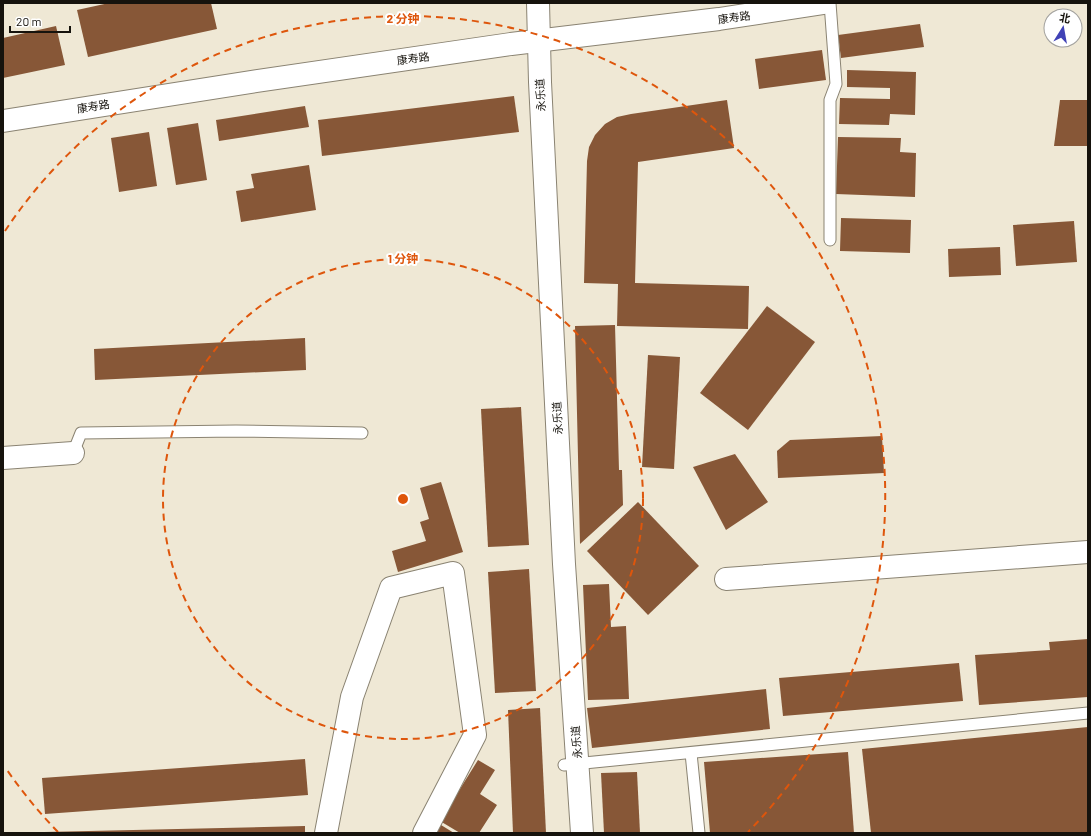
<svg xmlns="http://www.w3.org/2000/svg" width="1091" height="836" viewBox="0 0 1091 836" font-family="Barlow,'Noto Sans SC',sans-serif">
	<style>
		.building { fill: #875737 }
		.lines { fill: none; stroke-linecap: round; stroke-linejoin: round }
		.lane-casing { stroke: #8a8372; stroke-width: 13 }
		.street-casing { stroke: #8a8372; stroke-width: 24 }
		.secondary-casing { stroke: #8a8372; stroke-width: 24 }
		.lane { stroke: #fff; stroke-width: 11 }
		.street { stroke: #fff; stroke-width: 22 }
		.secondary { stroke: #fff; stroke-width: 22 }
		.ring { fill: none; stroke: #de560c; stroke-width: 2; stroke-dasharray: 7 5 }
		.labels { text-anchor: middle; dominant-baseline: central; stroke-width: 4; stroke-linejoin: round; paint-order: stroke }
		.street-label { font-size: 11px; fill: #16130d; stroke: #fff }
		.centre { fill: #de560c; stroke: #fff; stroke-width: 2 }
		.ring-label { font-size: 12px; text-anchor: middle; font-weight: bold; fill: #de560c; stroke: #fff; stroke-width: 4; stroke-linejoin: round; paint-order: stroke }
	</style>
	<rect width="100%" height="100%" fill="#efe8d5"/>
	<g class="building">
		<polygon points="109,3 211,3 217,29 88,57 77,10"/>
		<polygon points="920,24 924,47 841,58 838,35"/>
		<polygon points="56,26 65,65 3,78 3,38"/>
		<polygon points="822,50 826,80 759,89 755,59"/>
		<polygon points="847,70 916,72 915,115 890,114 889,125 839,124 840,98 890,99 890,88 847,87"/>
		<polygon points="514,96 519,132 322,156 318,120"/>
		<polygon points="727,100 734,148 638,162 635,283 749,286 748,329 617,326 618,284 584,283 587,161 589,147 595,135 605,124 617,117 631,114"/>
		<polygon points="1060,100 1088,100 1088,146 1054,146"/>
		<polygon points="305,106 309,127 219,141 216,120"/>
		<polygon points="198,123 207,180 176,185 167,128"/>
		<polygon points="149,132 157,186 119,192 111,138"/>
		<polygon points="838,137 901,138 900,152 916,153 915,197 836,194"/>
		<polygon points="309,165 316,210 241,222 236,191 254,188 251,174"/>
		<polygon points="841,218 911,220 910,253 840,251"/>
		<polygon points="1074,221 1077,262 1016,266 1013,225"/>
		<polygon points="1000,247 1001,275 949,277 948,249"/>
		<polygon points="767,306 815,342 748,430 700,393"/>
		<polygon points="615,325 619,470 622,470 623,505 580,544 575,326"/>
		<polygon points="305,338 306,370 95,380 94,349"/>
		<polygon points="648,355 680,357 674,469 642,467"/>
		<polygon points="521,407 529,545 488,547 481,409"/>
		<polygon points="882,436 884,473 778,478 777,451 790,440"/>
		<polygon points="735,454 768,502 726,530 693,467"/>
		<polygon points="441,482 463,552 398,572 392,551 426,541 420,522 429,519 420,488"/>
		<polygon points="638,502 699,566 648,615 587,551"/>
		<polygon points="529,569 536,691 495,693 488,572"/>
		<polygon points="609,584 611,627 626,626 629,699 588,700 583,585"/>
		<polygon points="1088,639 1088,697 979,705 975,655 1050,650 1049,642"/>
		<polygon points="959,663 963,701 783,716 779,678"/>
		<polygon points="766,689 770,729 592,748 587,708"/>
		<polygon points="540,708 546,833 513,833 508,710"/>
		<polygon points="1088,727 1088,833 871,833 862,749"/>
		<polygon points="848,752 854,833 710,833 704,762"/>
		<polygon points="305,759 308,795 45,814 42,778"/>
		<polygon points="478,760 495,770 480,794 497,805 479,833 460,833 440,821"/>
		<polygon points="637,772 640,833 604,833 601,773"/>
		<polygon points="441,825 454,833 436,833"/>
		<polygon points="305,826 305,833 44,833 44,832"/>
	</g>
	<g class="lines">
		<g class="lane-casing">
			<g id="lane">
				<polyline points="830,240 830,100 836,84 830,3"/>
				<polyline points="73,453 81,433 236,431 362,433"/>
				<polyline points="691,753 699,833"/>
				<polyline points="564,765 1088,713"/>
			</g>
		</g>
		<g class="street-casing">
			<g id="street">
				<polyline points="3,458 73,453"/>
				<polyline points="726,579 1088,552"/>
				<polyline points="326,833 352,697 391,588 453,573 475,735 424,833"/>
			</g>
		</g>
		<g class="secondary-casing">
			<g id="secondary">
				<polyline points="538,3 540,82 564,564 582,833"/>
				<polyline points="3,121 257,81 511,44 719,19 824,3"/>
			</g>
		</g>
		<use href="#lane" class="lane"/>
		<use href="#street" class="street"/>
		<use href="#secondary" class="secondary"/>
	</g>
	<g class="ring">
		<circle cx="403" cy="499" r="240"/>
		<path d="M58 832A480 480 0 0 1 5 767M5 231A480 480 0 1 1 748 832"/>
	</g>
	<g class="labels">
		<g class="street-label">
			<text transform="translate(734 17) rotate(-8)">康寿路</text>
			<text transform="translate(413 58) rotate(-8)">康寿路</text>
			<text transform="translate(540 95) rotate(-93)">永乐道</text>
			<text transform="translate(93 106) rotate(-9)">康寿路</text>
			<text transform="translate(557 418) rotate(-93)">永乐道</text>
			<text transform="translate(576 742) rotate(-94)">永乐道</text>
		</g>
	</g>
	<circle cx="403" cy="499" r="6" class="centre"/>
	<g class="ring-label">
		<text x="403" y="23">2 分钟</text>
		<text x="403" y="263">1 分钟</text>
	</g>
	<rect width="1091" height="836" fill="none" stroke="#16130d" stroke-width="8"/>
	<g transform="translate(1063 28) rotate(11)"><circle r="19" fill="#ffffff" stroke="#a2a19e"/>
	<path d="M0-3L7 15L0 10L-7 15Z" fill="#4042b6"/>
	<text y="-6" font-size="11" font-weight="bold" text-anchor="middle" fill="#16130d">北</text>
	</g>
	<path d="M10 26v6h60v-6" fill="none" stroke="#16130d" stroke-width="2"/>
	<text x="16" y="26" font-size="12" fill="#16130d" stroke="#ffffff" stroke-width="3" paint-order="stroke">20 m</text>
</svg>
